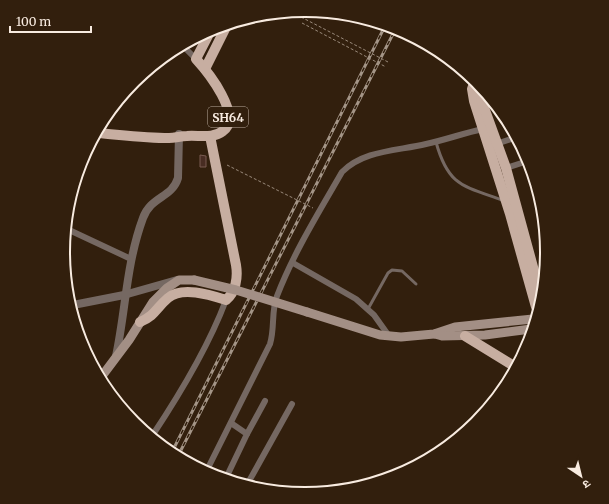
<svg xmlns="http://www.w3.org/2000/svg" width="609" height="504" viewBox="0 0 609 504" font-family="Merriweather,'Noto Sans Devanagari',serif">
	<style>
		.building { fill: #482c22; stroke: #785b50 }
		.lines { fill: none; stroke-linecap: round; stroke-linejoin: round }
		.service { stroke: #756862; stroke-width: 3 }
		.minor { stroke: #756862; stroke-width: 6 }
		.tertiary { stroke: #756862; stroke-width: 8 }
		.secondary { stroke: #a38f85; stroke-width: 9 }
		.primary { stroke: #c7aea1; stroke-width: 10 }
		.rail-casing { stroke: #a49587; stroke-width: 3 }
		.rail { stroke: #321f0d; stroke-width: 1.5; stroke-dasharray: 4.5; stroke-linecap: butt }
		.path-bridge { stroke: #99897a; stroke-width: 1; stroke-dasharray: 3 2; stroke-linecap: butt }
		.secondary-bridge { stroke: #a38f85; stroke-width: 9 }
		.labels { text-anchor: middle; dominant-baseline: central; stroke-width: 4; stroke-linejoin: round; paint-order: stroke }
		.shield { fill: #321f0d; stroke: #bdaea1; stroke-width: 1 }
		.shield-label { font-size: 12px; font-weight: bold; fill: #f8ebe0 }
		.rim { fill: none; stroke: #f8ebe0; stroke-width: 2 }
	</style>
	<rect width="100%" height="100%" fill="#321f0d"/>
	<polygon class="building" points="200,155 206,156 206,167 200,167"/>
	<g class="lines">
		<g class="service">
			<path d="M436 142C448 186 463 186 502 200"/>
			<polyline points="368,309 388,273 392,270 402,271 416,284"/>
		</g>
		<g class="minor">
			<polyline points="184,47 196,59"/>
			<polyline points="496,144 514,138"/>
			<polyline points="506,168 528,161"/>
			<polyline points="67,229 131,259"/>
			<polyline points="293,263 356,299 374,315 389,336"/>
			<polyline points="247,434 265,401"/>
			<path d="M152 436C180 394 208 348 226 300"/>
			<path d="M206 472 270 344C275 328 271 311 277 296 294 252 319 212 342 172 364 150 397 151 426 144 445 140 464 133 483 129"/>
			<polyline points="226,478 247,434 231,423"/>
			<polyline points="248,483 292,404"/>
		</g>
		<g class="tertiary">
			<polyline points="73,305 124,295 177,280"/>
			<path d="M116 356C126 309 126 264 143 218 151 196 172 198 178 178L179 134"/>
		</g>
		<g class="secondary">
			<polyline points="307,312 380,335 401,337 434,334 455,327 533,319"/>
			<polyline points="435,334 442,336 485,335 531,329"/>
			<polyline points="102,376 129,340 153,302 167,288 179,280 194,280"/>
		</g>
		<g class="primary">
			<polyline points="205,69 227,25"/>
			<polyline points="475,80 472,89 474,101 510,214 536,307"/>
			<polyline points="480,87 482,102 506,168 539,289"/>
			<path d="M98 133C122 135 146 138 169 138 175 138 181 136 187 136 199 135 213 139 223 131 243 116 208 72 196 59L212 28"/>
			<path d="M140 322C156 315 156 308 168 298 182 286 210 295 226 300 236 292 238 277 236 265L210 136"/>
			<polyline points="465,336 514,366"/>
		</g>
		<g class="rail-casing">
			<g id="rail">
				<polyline points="173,450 385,26"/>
				<polyline points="179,454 396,28"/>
			</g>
		</g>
		<use href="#rail" class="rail"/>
		<g class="path-bridge">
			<polyline points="301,17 388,62"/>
			<polyline points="302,23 386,67"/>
			<polyline points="227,165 313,208"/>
		</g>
		<polyline class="secondary-bridge" points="194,280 236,290 307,312"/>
	</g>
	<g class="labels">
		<rect class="shield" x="208" y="107" width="40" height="20" rx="3"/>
		<g class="shield-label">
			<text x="228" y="117">SH64</text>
		</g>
	</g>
	<path d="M0 0H609V504H0ZM70 252a235 235 0 1 1 470 0a235 235 0 1 1-470 0Z" fill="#321f0d" fill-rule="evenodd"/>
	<path class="rim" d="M70 252a235 235 0 1 1 470 0a235 235 0 1 1-470 0Z"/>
	<g transform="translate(581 476) rotate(145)" stroke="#321f0d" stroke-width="3" paint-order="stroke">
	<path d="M0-3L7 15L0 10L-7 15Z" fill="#f8ebe0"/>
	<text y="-6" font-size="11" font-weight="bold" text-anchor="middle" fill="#f8ebe0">उ</text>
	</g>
	<path d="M10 26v6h81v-6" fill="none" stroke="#f8ebe0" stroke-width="2"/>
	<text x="16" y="26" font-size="12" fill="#f8ebe0" stroke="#321f0d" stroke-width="3" paint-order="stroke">100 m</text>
</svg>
